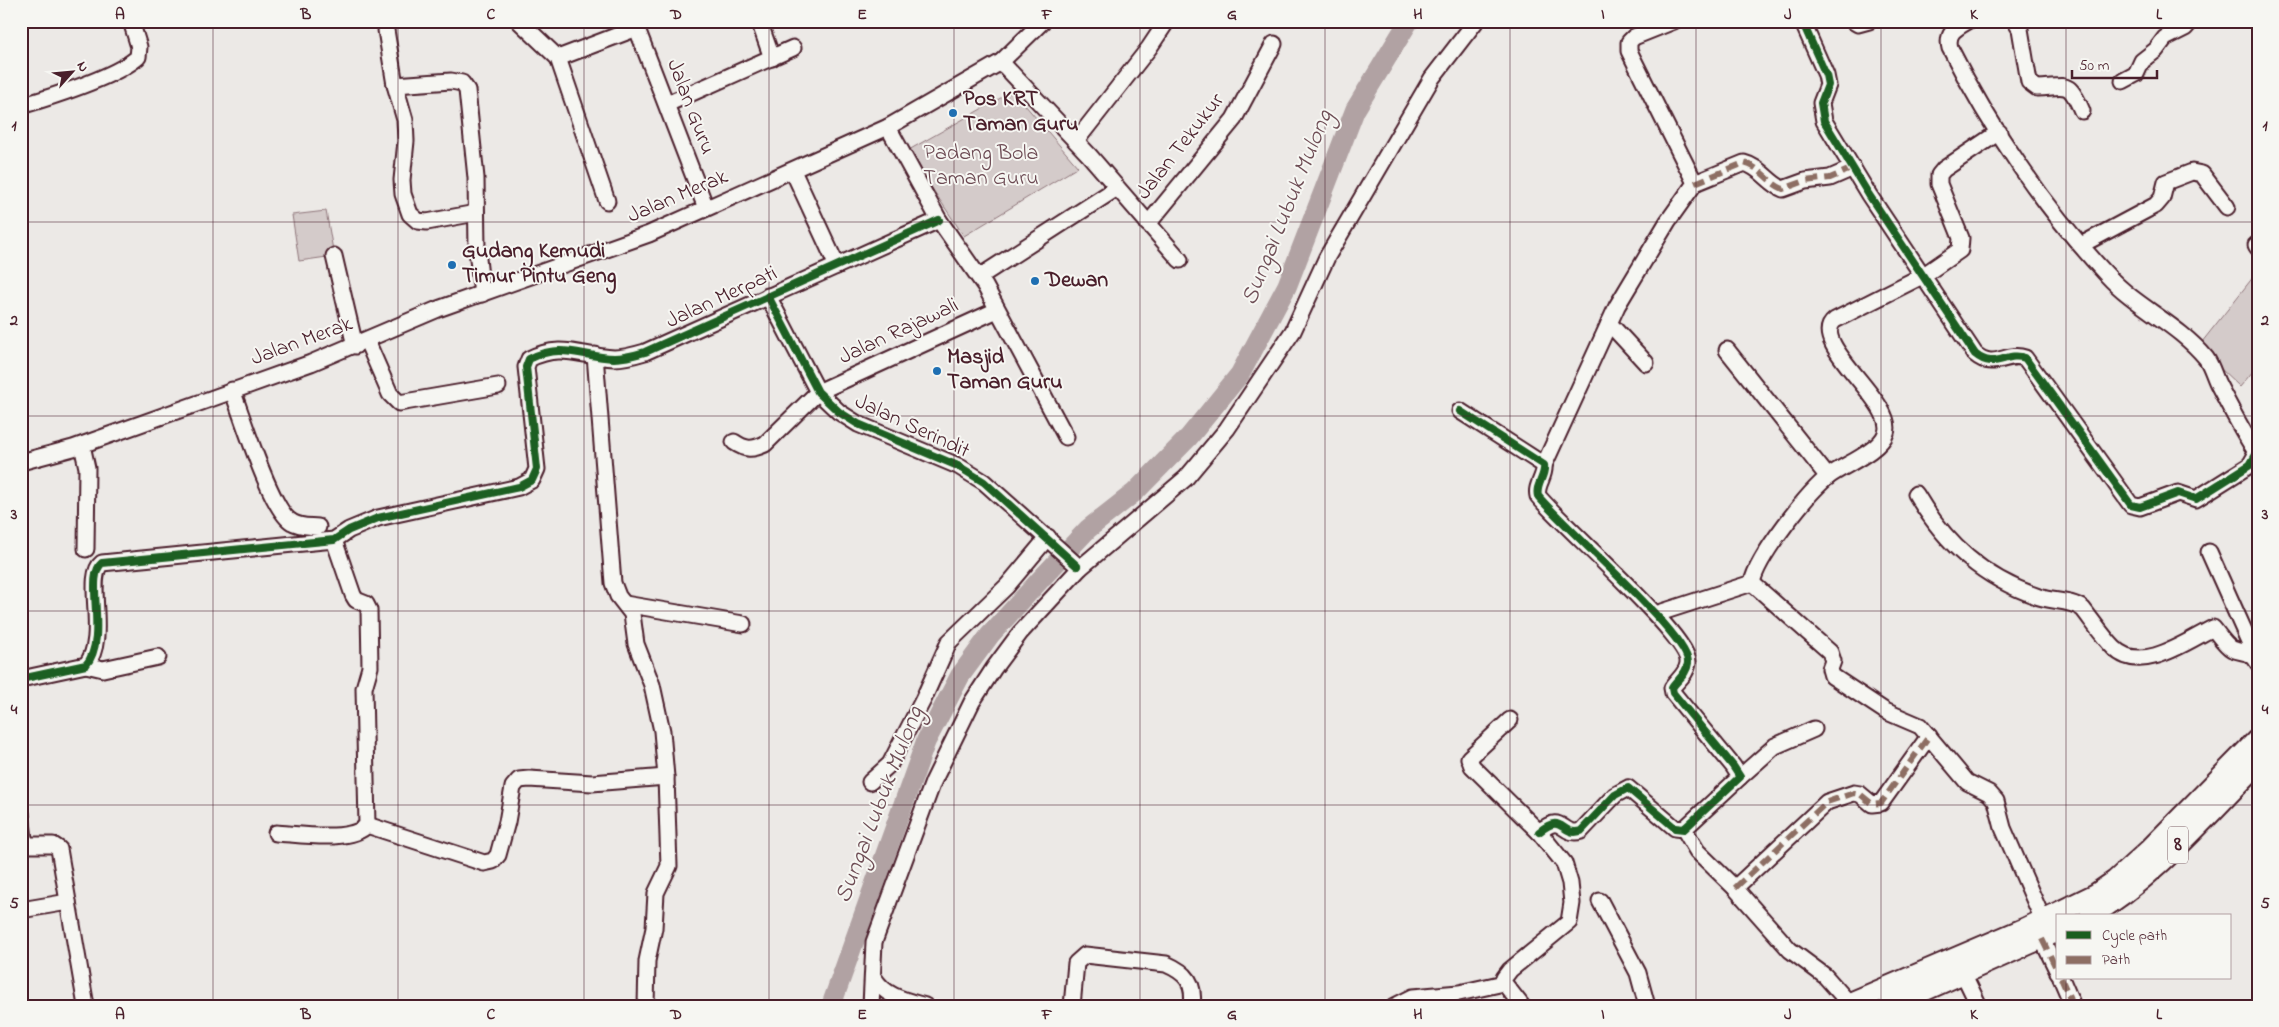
<svg xmlns="http://www.w3.org/2000/svg" width="2279" height="1027" viewBox="0 0 2279 1027" font-family="'Indie Flower',sans-serif">
	<style>
		.green { fill: #d4cbca; stroke: #8f757a }
		.lines { fill: none; stroke-linecap: round; stroke-linejoin: round }
		.river { stroke: #b1a2a3; stroke-width: 20 }
		.minor-casing { stroke: #4a1f2b; stroke-width: 19 }
		.major-casing { stroke: #4a1f2b; stroke-width: 24 }
		.minor { stroke: #f6f6f2; stroke-width: 15 }
		.major { stroke: #f6f6f2; stroke-width: 20 }
		.quiet { stroke: #8d6e63; stroke-width: 6; stroke-dasharray: 12 6; stroke-linecap: butt }
		.cycleway-casing { stroke: #f6f6f2; stroke-width: 11 }
		.cycleway { stroke: #1b5e20; stroke-width: 8 }
		.grid { fill: none; stroke: #4a1f2b; stroke-width: 1; stroke-opacity: 0.55 }
		.poi-dot { fill: #1f6fb2; stroke: #f6f6f2; stroke-width: 2 }
		.labels { text-anchor: middle; dominant-baseline: central; stroke-width: 4; stroke-linejoin: round; paint-order: stroke }
		.shield { fill: #f6f6f2; stroke: #7e6067; stroke-width: 1 }
		.shield-label { font-size: 21px; font-weight: bold; fill: #4a1f2b }
		.poi-label { font-size: 22px; font-weight: bold; fill: #4a1f2b; stroke: #f6f6f2; text-anchor: start }
		.street-label { font-size: 22px; fill: #4a1f2b; stroke: #f6f6f2 }
		.park-label { font-size: 22px; fill: #6c4a53; stroke: #f6f6f2 }
		.water-label { font-size: 24px; font-style: italic; fill: #6e4d55; stroke: #f6f6f2 }
		.neatline { fill: none; stroke: #4a1f2b; stroke-width: 2 }
		.grid-label { font-size: 16px; text-anchor: middle; font-weight: bold; fill: #4a1f2b }
	</style>
	<rect width="100%" height="100%" fill="#ece9e6"/>
	<filter id="ink" filterUnits="userSpaceOnUse"><feTurbulence type="fractalNoise" baseFrequency=".02" numOctaves="2"/><feDisplacementMap in="SourceGraphic" scale="10" xChannelSelector="R" yChannelSelector="G"/><feConvolveMatrix kernelMatrix="1 2 1 2 8 2 1 2 1" color-interpolation-filters="sRGB"/></filter>
	<g filter="url(#ink)">
		<g class="green">
			<polygon points="1013,91 1078,167 964,236 907,151"/>
			<polygon points="326,211 334,256 299,261 292,215"/>
			<polygon points="2258,271 2258,365 2240,387 2198,347"/>
		</g>
		<g class="lines">
			<polyline class="river" points="831,1006 926,741 960,676 990,635 1040,580 1088,529 1135,492 1189,437 1240,374 1287,286 1355,110 1409,21"/>
			<g class="minor-casing">
				<g id="minor">
					<polyline points="519,21 558,58 607,201"/>
					<polyline points="634,21 706,208"/>
					<polyline points="759,21 772,58"/>
					<path d="M1802 21 1826 75 1828 85 1821 103 1824 121 1869 195 1975 354C1995 371 2006 351 2025 358L2131 505 2140 507 2178 493 2196 499 2250 465 2257 453"/>
					<polyline points="1853,21 1858,24 1869,21"/>
					<path d="M1968 21C1956 28 1946 33 1950 48 1990 128 2046 210 2107 275 2136 307 2178 324 2206 358 2212 366 2214 377 2219 386 2231 409 2243 433 2258 455"/>
					<path d="M2015 21 2020 29 2029 82 2037 88C2067 87 2068 79 2082 111"/>
					<polyline points="386,30 395,85 405,120 406,141 402,180 403,194 410,214 418,221 427,222 476,213"/>
					<polyline points="558,58 637,28"/>
					<polyline points="1001,62 1089,155 1180,260"/>
					<polyline points="2123,81 2136,74 2142,61 2156,50 2165,38 2185,28 2191,21"/>
					<polyline points="395,85 451,81 462,83 467,90 476,178 477,250 482,294"/>
					<polyline points="667,104 793,48"/>
					<path d="M21 106C51 97 116 77 138 57L139 47 131 21"/>
					<polyline points="888,127 939,220 985,286 1066,437"/>
					<polyline points="1076,141 1149,48 1167,21"/>
					<polyline points="793,171 837,266"/>
					<path d="M1695 183 1744 163C1761 167 1768 183 1783 189L1805 181 1830 178 1853 168"/>
					<polyline points="1148,224 1234,119 1274,44"/>
					<polyline points="2081,245 2156,205 2162,198 2166,182 2192,172 2202,174 2227,207"/>
					<polyline points="2256,245 2258,248"/>
					<polyline points="334,256 355,346"/>
					<polyline points="979,277 1117,188"/>
					<polyline points="768,296 818,392 839,412 858,424 958,466 984,482 1080,568 1020,633 994,668 972,702 933,782 874,942 871,1006"/>
					<polyline points="1609,323 1646,363"/>
					<polyline points="367,341 390,394 399,403 498,386"/>
					<polyline points="1727,350 1828,477"/>
					<polyline points="595,355 613,583 618,596 632,614 636,644 652,685 662,731 666,777 669,866 656,893 654,928 647,961 646,1006"/>
					<path d="M232 390C242 415 271 511 292 522 300 527 309 526 318 527"/>
					<path d="M1460 411 1544 465C1546 476 1535 485 1538 496 1560 524 1691 637 1688 663 1687 674 1677 680 1672 688L1673 693 1733 766 1740 777 1684 829 1675 828 1628 788 1615 795 1581 831C1560 837 1564 811 1539 832"/>
					<path d="M734 442C746 450 752 450 765 444L818 392 997 310"/>
					<polyline points="82,445 87,468 86,549"/>
					<polyline points="21,462 73,448 311,363 438,309 649,234 888,127 1001,62 1043,21"/>
					<polyline points="1544,465 1617,306 1668,221 1695,183 1629,51 1629,42 1634,37 1674,21"/>
					<path d="M1916 494C1946 545 1983 578 2039 597 2054 602 2071 600 2083 609 2093 622 2103 637 2114 648 2141 675 2187 641 2213 628 2219 635 2225 645 2232 649 2244 654 2251 650 2258 663"/>
					<polyline points="334,540 353,595 356,600 366,604 369,610 370,667 364,688 367,825"/>
					<polyline points="2209,552 2251,646 2251,653"/>
					<polyline points="1080,568 1186,478 1227,429 1293,331 1327,257 1432,78 1476,21"/>
					<path d="M1752 583C1757 557 1808 492 1829 476 1844 465 1880 451 1886 433 1897 403 1806 342 1835 320L1924 275 1960 250 1961 238 1939 184V175L1944 169 1999 132"/>
					<polyline points="1752,583 1830,652 1833,661 1830,669 1832,676 1885,711 1920,726 1967,782 1989,793 1996,801 2003,828 2043,920"/>
					<polyline points="625,604 743,624"/>
					<polyline points="1656,614 1752,583"/>
					<polyline points="86,665 103,669 158,657"/>
					<path d="M21 679 86 665C109 638 84 577 102 563L334 540 349 530 378 518 519 487 532 480 537 469 527 376 526 367 529 359C562 342 581 357 614 358 625 358 635 355 645 352L939 220"/>
					<polyline points="1510,720 1469,758 1472,766 1539,832 1564,863 1570,883 1572,903 1569,922 1510,970 1504,978 1504,983 1522,1006"/>
					<polyline points="1740,777 1775,746 1814,729"/>
					<polyline points="870,782 890,764 923,700 949,642 1007,586 1048,537"/>
					<polyline points="21,813 24,839 28,845 53,845 59,849 86,1006"/>
					<polyline points="1684,829 1697,851 1735,888 1790,950 1825,976 1849,1003"/>
					<path d="M276 833C298 834 352 843 367 825L484 863 493 861 498 855 507 822 513 787 519 780 529 779 592 783 666 777"/>
					<polyline points="1735,888 1827,802 1854,793 1860,794 1872,804 1881,803 1929,736"/>
					<polyline points="1600,901 1638,973 1647,1006"/>
					<polyline points="21,910 68,902"/>
					<polyline points="2042,939 2058,972"/>
					<polyline points="1963,973 1979,1006"/>
					<path d="M874 978C886 997 904 1000 925 1006"/>
					<polyline points="2061,978 2073,1006"/>
					<path d="M1072 1006 1076 963 1085 955 1166 964C1187 973 1195 983 1192 1006"/>
					<polyline points="1395,1006 1413,997 1459,993 1504,983"/>
				</g>
			</g>
			<g class="major-casing">
				<g id="major">
					<path d="M2090 916C2155 878 2205 817 2258 764"/>
					<polyline points="1843,1006 2026,928 2096,894 2115,881 2149,850 2258,739"/>
					<polyline points="1889,1006 2058,931"/>
				</g>
			</g>
			<use href="#minor" class="minor"/>
			<use href="#major" class="major"/>
			<g class="quiet">
				<path d="M1695 183 1744 163C1761 167 1768 183 1783 189L1805 181 1830 178 1853 168"/>
				<polyline points="1735,888 1827,802 1854,793 1860,794 1872,804 1881,803 1929,736"/>
				<polyline points="2042,939 2058,972"/>
				<polyline points="2061,978 2073,1006"/>
			</g>
			<g class="cycleway-casing">
				<g id="cycleway">
					<path d="M1802 21 1826 75 1828 85 1821 103 1824 121 1869 195 1975 354C1995 371 2006 351 2025 358L2131 505 2140 507 2178 493 2196 499 2250 465 2257 453"/>
					<polyline points="768,296 818,392 839,412 858,424 958,466 984,482 1077,566"/>
					<path d="M1460 411 1544 465C1546 476 1535 485 1538 496 1560 524 1691 637 1688 663 1687 674 1677 680 1672 688L1673 693 1733 766 1740 777 1684 829 1675 828 1628 788 1615 795 1581 831C1560 837 1564 811 1539 832"/>
					<path d="M21 679 86 665C109 638 84 577 102 563L334 540 349 530 378 518 519 487 532 480 537 469 527 376 526 367 529 359C562 342 581 357 614 358 625 358 635 355 645 352L939 220"/>
				</g>
			</g>
			<use href="#cycleway" class="cycleway"/>
		</g>
	</g>
	<path class="grid" d="M213 21V1006M398 21V1006M584 21V1006M769 21V1006M954 21V1006M1140 21V1006M1325 21V1006M1510 21V1006M1696 21V1006M1881 21V1006M2066 21V916M21 222H2258M21 416H2258M21 611H2258M21 805H2258M2066 978V1006"/>
	<g class="poi-dot">
		<circle cx="953" cy="113" r="5"/>
		<circle cx="452" cy="265" r="5"/>
		<circle cx="1035" cy="281" r="5"/>
		<circle cx="937" cy="371" r="5"/>
	</g>
	<g class="labels">
		<rect class="shield" x="2168" y="826.5" width="20" height="37" rx="4"/>
		<g class="shield-label">
			<text x="2178" y="845">8</text>
		</g>
		<g class="poi-label">
			<text x="963" y="100">Pos KRT<tspan x="963" dy="25">Taman Guru</tspan></text>
			<text x="462" y="252">Gudang Kemudi<tspan x="462" dy="25">Timur Pintu Geng</tspan></text>
			<text x="1045" y="281">Dewan</text>
			<text x="947" y="358">Masjid<tspan x="947" dy="25">Taman Guru</tspan></text>
		</g>
		<g class="street-label">
			<text transform="translate(690 107) rotate(69)">Jalan Guru</text>
			<text transform="translate(1181 147) rotate(-52)">Jalan Tekukur</text>
			<text transform="translate(678 197) rotate(-23)">Jalan Merak</text>
			<text transform="translate(722 298) rotate(-25)">Jalan Merpati</text>
			<text transform="translate(899 332) rotate(-25)">Jalan Rajawali</text>
			<text transform="translate(302 342) rotate(-20)">Jalan Merak</text>
			<text transform="translate(912 427) rotate(25)">Jalan Serindit</text>
		</g>
		<g class="park-label">
			<text x="981" y="154">Padang Bola<tspan x="981" dy="25">Taman Guru</tspan></text>
		</g>
		<g class="water-label">
			<text transform="translate(1288 208) rotate(-68)">Sungai Lubuk Mulong</text>
			<text transform="translate(880 805) rotate(-69)">Sungai Lubuk Mulong</text>
		</g>
	</g>
	<rect width="2279" height="1027" fill="none" stroke="#f6f6f2" stroke-width="55"/>
	<rect x="2056" y="914" width="175" height="65" fill="#f6f6f2" stroke="#b1a0a2"/>
	<rect x="2066" y="931" width="25" height="8" fill="#1b5e20" stroke="#b1a0a2"/>
	<text x="2102" y="940" font-size="15" fill="#4a1f2b">Cycle path</text>
	<rect x="2066" y="956" width="25" height="8" fill="#8d6e63" stroke="#b1a0a2"/>
	<text x="2102" y="964" font-size="15" fill="#4a1f2b">Path</text>
	<g transform="translate(72 72) rotate(63)" stroke="#f6f6f2" stroke-width="4" paint-order="stroke">
	<path d="M0-4L9 19L0 12L-9 19Z" fill="#4a1f2b"/>
	<text y="-8" font-size="14" font-weight="bold" text-anchor="middle" fill="#4a1f2b">N</text>
	</g>
	<path d="M2072 70v8h85v-8" fill="none" stroke="#4a1f2b" stroke-width="2.5"/>
	<text x="2079" y="70" font-size="15" fill="#4a1f2b" stroke="#f6f6f2" stroke-width="4" paint-order="stroke">50 m</text>
	<rect x="28" y="28" width="2224" height="972" class="neatline"/>
	<g class="grid-label">
		<text x="120" y="19">A</text>
		<text x="306" y="19">B</text>
		<text x="491" y="19">C</text>
		<text x="676" y="19">D</text>
		<text x="862" y="19">E</text>
		<text x="1047" y="19">F</text>
		<text x="1232" y="19">G</text>
		<text x="1418" y="19">H</text>
		<text x="1603" y="19">I</text>
		<text x="1788" y="19">J</text>
		<text x="1974" y="19">K</text>
		<text x="2159" y="19">L</text>
		<text x="14" y="130">1</text>
		<text x="2265" y="130">1</text>
		<text x="14" y="325">2</text>
		<text x="2265" y="325">2</text>
		<text x="14" y="519">3</text>
		<text x="2265" y="519">3</text>
		<text x="14" y="714">4</text>
		<text x="2265" y="714">4</text>
		<text x="14" y="908">5</text>
		<text x="2265" y="908">5</text>
		<text x="120" y="1019">A</text>
		<text x="306" y="1019">B</text>
		<text x="491" y="1019">C</text>
		<text x="676" y="1019">D</text>
		<text x="862" y="1019">E</text>
		<text x="1047" y="1019">F</text>
		<text x="1232" y="1019">G</text>
		<text x="1418" y="1019">H</text>
		<text x="1603" y="1019">I</text>
		<text x="1788" y="1019">J</text>
		<text x="1974" y="1019">K</text>
		<text x="2159" y="1019">L</text>
	</g>
</svg>
